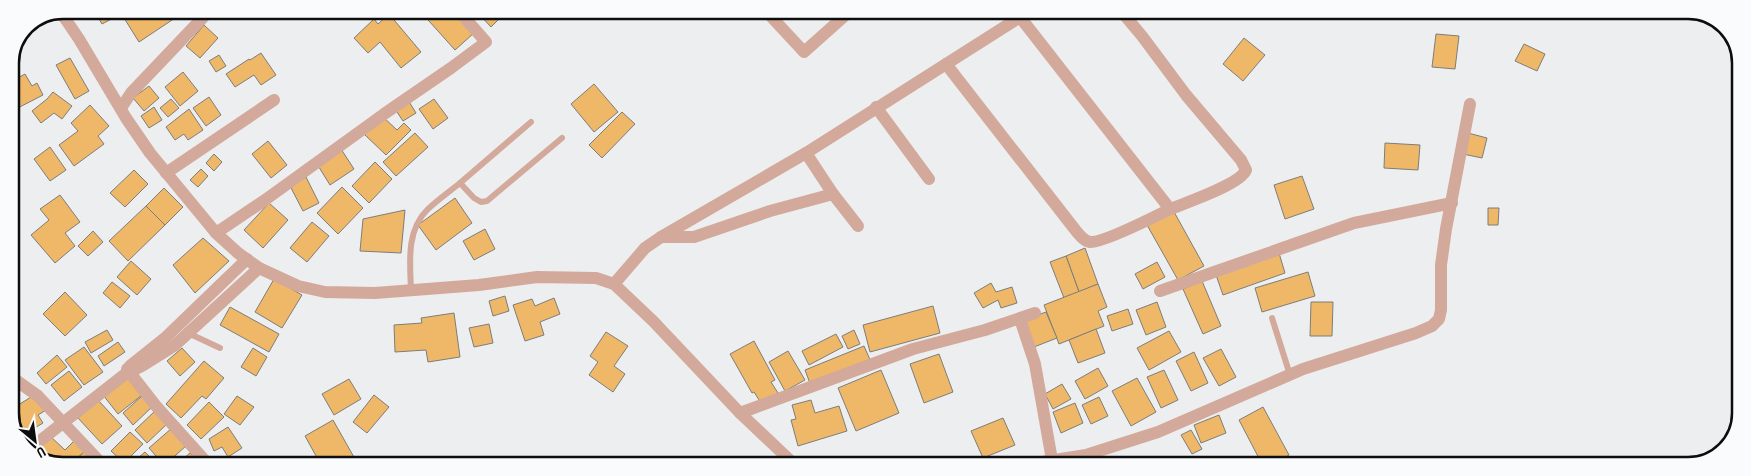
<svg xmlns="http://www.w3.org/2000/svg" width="1751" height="476" viewBox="0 0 1751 476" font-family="'PT Sans Narrow',sans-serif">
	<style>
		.building { fill: #efb868; stroke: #7d7d7b }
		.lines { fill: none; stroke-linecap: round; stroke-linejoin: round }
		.service { stroke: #d2a99b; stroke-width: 6 }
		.minor { stroke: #d2a99b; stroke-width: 12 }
		.rim { fill: none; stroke: #0d0d0d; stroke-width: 2.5 }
	</style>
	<rect width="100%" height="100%" fill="#edeeef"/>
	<g class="building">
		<polygon points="99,10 113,10 117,16 102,24 95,12"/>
		<polygon points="119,10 187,10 139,42"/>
		<polygon points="421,10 454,10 474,33 455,50 420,11"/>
		<polygon points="482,10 508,10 491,27 479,14"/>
		<polygon points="389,14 421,52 401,68 380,42 368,53 354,38 374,19 378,24"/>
		<polygon points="204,25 218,38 200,58 186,46"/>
		<polygon points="1436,34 1459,36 1455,69 1432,67"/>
		<polygon points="1244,38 1265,55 1243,81 1223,64"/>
		<polygon points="1524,44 1545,54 1537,71 1515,61"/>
		<polygon points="261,53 276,75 261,85 254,75 235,87 226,74 249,59 250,60"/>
		<polygon points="219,55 226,66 216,72 209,61"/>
		<polygon points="70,58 89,91 75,99 56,65"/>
		<polygon points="183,72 198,91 180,106 165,87"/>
		<polygon points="25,74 32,86 37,83 43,95 10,112 10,97 20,91 14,80"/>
		<polygon points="594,84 618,112 594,132 571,104"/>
		<polygon points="149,86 159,98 144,111 133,98"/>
		<polygon points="53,92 72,106 62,119 54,113 41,123 32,111 47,99"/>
		<polygon points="209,97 221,115 206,126 193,108"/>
		<polygon points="171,99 179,108 168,117 160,108"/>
		<polygon points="434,99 448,118 433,129 419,109"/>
		<polygon points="408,100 416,113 403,121 395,109"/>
		<polygon points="90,105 109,126 98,136 104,144 74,166 59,145 78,131 71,123"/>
		<polygon points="154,107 162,120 149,128 141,116"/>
		<polygon points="189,109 203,130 188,140 184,134 175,140 166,127"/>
		<polygon points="622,112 635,124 602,158 589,145"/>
		<polygon points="382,116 397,130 404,123 411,130 386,155 364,134"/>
		<polygon points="415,133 428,147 396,176 383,162"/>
		<polygon points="1468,133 1487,138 1482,158 1463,154"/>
		<polygon points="268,141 287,165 271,178 252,154"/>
		<polygon points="1385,143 1420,145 1418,170 1384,168"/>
		<polygon points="50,147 66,170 50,181 34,159"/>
		<polygon points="341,149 354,169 330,185 317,164"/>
		<polygon points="214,154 222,162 214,171 206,163"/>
		<polygon points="375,162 392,179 369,203 352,186"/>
		<polygon points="201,169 208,176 198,187 190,180"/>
		<polygon points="134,170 148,184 125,207 110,193"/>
		<polygon points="1302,176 1314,209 1285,219 1274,185"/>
		<polygon points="306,177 319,203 303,211 290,186"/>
		<polygon points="342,187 363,208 338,234 317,213"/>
		<polygon points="164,188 183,207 165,225 146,206"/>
		<polygon points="60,195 80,222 65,233 75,246 55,263 31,235 49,220 40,209"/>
		<polygon points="455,198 472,223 436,250 418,225"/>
		<polygon points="269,203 288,220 263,248 244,230"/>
		<polygon points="146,206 165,225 128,261 109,241"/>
		<polygon points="1488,208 1499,208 1498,225 1488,225"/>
		<polygon points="405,210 401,253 360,251 363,219"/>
		<polygon points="1173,210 1204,266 1178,280 1147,225"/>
		<polygon points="312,222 329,236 307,262 290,248"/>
		<polygon points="485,229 495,249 474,260 463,241"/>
		<polygon points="93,231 103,242 88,256 78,246"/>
		<polygon points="203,238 229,261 195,293 173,265"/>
		<polygon points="1085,248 1098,284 1079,292 1066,256"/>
		<polygon points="1279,253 1285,273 1223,295 1216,275"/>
		<polygon points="1066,256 1079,292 1064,298 1050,262"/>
		<polygon points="131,261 151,279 137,295 117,277"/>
		<polygon points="1157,262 1165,277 1143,289 1135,274"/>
		<polygon points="1308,272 1315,296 1262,312 1255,288"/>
		<polygon points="274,279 302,295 282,328 255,312"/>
		<polygon points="1202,281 1221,326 1203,334 1183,289"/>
		<polygon points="112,282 130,296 120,308 103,293"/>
		<polygon points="991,283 996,292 1012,287 1017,303 1001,308 998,300 983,308 974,293"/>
		<polygon points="1098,284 1107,307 1098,311 1104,326 1059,344 1044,305"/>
		<polygon points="65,292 87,315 65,336 43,314"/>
		<polygon points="505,296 509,311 493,316 489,301"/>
		<polygon points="554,298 560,314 540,322 544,335 525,341 513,305 532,299 535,306"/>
		<polygon points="1157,302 1166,327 1146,335 1136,310"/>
		<polygon points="1311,302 1333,302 1332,336 1310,336"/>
		<polygon points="933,306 940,333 870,352 863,325"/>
		<polygon points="230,307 279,334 269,352 220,325"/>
		<polygon points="1128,309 1133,324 1112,331 1107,316"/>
		<polygon points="1046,312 1057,338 1034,347 1024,320"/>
		<polygon points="454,313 460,357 428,362 426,350 395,352 394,325 422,323 421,318"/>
		<polygon points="489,324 493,343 474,347 469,328"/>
		<polygon points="1096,329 1105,353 1078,363 1069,340"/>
		<polygon points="107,330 113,340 91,353 85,342"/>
		<polygon points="854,330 860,344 848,349 842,336"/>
		<polygon points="1169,331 1181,352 1149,370 1137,348"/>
		<polygon points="606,332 628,346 614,366 625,374 613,392 589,375 598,362 590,356"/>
		<polygon points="836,334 843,347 809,365 802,351"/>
		<polygon points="754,341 775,380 771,382 778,393 761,403 754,392 752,393 730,354"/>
		<polygon points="118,342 125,352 104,366 98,356"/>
		<polygon points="864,346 871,362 811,386 805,370"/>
		<polygon points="84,347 103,372 84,385 65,360"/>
		<polygon points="182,348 195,362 180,376 167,361"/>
		<polygon points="253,348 267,357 256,376 241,367"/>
		<polygon points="1221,349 1236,377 1219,386 1203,358"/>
		<polygon points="788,351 805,380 785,391 769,362"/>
		<polygon points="1194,352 1208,383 1191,391 1176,361"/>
		<polygon points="939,354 953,392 924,403 910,364"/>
		<polygon points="57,355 67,367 46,384 37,373"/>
		<polygon points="204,361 224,378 206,399 202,396 181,418 166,404"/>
		<polygon points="1098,368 1108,386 1085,399 1075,381"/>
		<polygon points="881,370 899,413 856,431 838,388"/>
		<polygon points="1164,370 1178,400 1161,408 1147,377"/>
		<polygon points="69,371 82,387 64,401 51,385"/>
		<polygon points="127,376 142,395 118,414 103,395"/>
		<polygon points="1137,378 1156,412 1131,426 1112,391"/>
		<polygon points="349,379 361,399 334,415 322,394"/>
		<polygon points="1062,384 1071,399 1053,409 1045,394"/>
		<polygon points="36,394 46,410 38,415 43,423 23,435 10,414 10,410"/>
		<polygon points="374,395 389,407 367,433 353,422"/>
		<polygon points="142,396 152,407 133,425 123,413"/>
		<polygon points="237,396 254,407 240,425 224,414"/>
		<polygon points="1099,397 1108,416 1091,424 1082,405"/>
		<polygon points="98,400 122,426 102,444 78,418"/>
		<polygon points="811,400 815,413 839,406 847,431 798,446 791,420 796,419 792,405"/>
		<polygon points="209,402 224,417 201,439 187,425"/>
		<polygon points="1075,403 1083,423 1061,433 1053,412"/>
		<polygon points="1263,407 1289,455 1270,466 1263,466 1239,420"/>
		<polygon points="155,411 167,424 147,443 135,430"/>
		<polygon points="1219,415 1226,433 1201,443 1194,425"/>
		<polygon points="1003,418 1015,445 983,458 971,431"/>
		<polygon points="333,420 355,459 345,465 321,465 305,436"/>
		<polygon points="13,424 23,435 19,439"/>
		<polygon points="228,427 242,448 228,457 222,447 214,451 209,439"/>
		<polygon points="172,428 187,445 166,464 163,464 149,448"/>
		<polygon points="1191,430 1202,449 1192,454 1181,435"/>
		<polygon points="130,432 143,444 124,463 111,451"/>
		<polygon points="51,437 65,450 75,440 85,451 71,464 53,464 39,449"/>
		<polygon points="85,451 96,464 71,464"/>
		<polygon points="145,452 157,464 131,464"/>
		<polygon points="190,453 200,464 177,464"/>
		<polygon points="989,456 993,465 982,465 980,461"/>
		<polygon points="748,458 752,465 736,465"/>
	</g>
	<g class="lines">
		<g class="service">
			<polyline points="460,183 531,122"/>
			<path d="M411 290C410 263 406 231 427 210 437 200 449 192 460 183L474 198 481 202 487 201 562 138"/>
			<polyline points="1272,318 1290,375"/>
			<polyline points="188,333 220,348"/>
		</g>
		<g class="minor">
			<polyline points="60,11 79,39 126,118 150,153 216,233 238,253 259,268 298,286 325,292 375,293 479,285 537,277 596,278 614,284 653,321 740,413 795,465"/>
			<polyline points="766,11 804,52 850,11"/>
			<polyline points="1020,17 1170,209"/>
			<path d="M946 64 1073 227C1077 232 1083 241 1090 242 1103 243 1154 217 1168 210 1184 203 1240 185 1246 170L1241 160 1186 95 1142 36 1121 11"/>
			<polyline points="876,107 929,179"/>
			<polyline points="121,108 131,93 210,10"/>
			<polyline points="806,153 833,194 858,226"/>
			<polyline points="166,173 274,100"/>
			<polyline points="216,233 265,200 384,114 451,68 486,42 458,10"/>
			<polyline points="661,237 694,237 770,211 833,194"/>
			<polyline points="614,284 645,248 661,237 806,153 1020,17 1036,11"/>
			<polyline points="1160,291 1354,223 1452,203"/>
			<polyline points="1020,319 1035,364 1052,460"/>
			<polyline points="130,366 165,338 247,259"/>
			<polyline points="127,369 156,406 208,464"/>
			<polyline points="10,376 38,396 102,464"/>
			<polyline points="740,413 913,349 985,330 1035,313"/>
			<polyline points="27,451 124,375 142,366 174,346 259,268"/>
			<polyline points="1030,465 1042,462 1086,455 1158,432 1303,369 1416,333 1432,326 1439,319 1441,310 1441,265 1446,229 1470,104"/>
		</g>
	</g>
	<path d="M0 0H1751V476H0ZM63 19H1688A44 44 0 0 1 1732 63V413A44 44 0 0 1 1688 457H63A44 44 0 0 1 19 413V63A44 44 0 0 1 63 19Z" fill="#fafbfc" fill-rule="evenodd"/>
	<path class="rim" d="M63 19H1688A44 44 0 0 1 1732 63V413A44 44 0 0 1 1688 457H63A44 44 0 0 1 19 413V63A44 44 0 0 1 63 19Z"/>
	<g transform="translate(35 441) rotate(151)" stroke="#fafbfc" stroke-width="4" paint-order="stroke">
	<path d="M0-4L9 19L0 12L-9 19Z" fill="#0d0d0d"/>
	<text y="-8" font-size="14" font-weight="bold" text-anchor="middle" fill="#0d0d0d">U</text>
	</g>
</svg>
